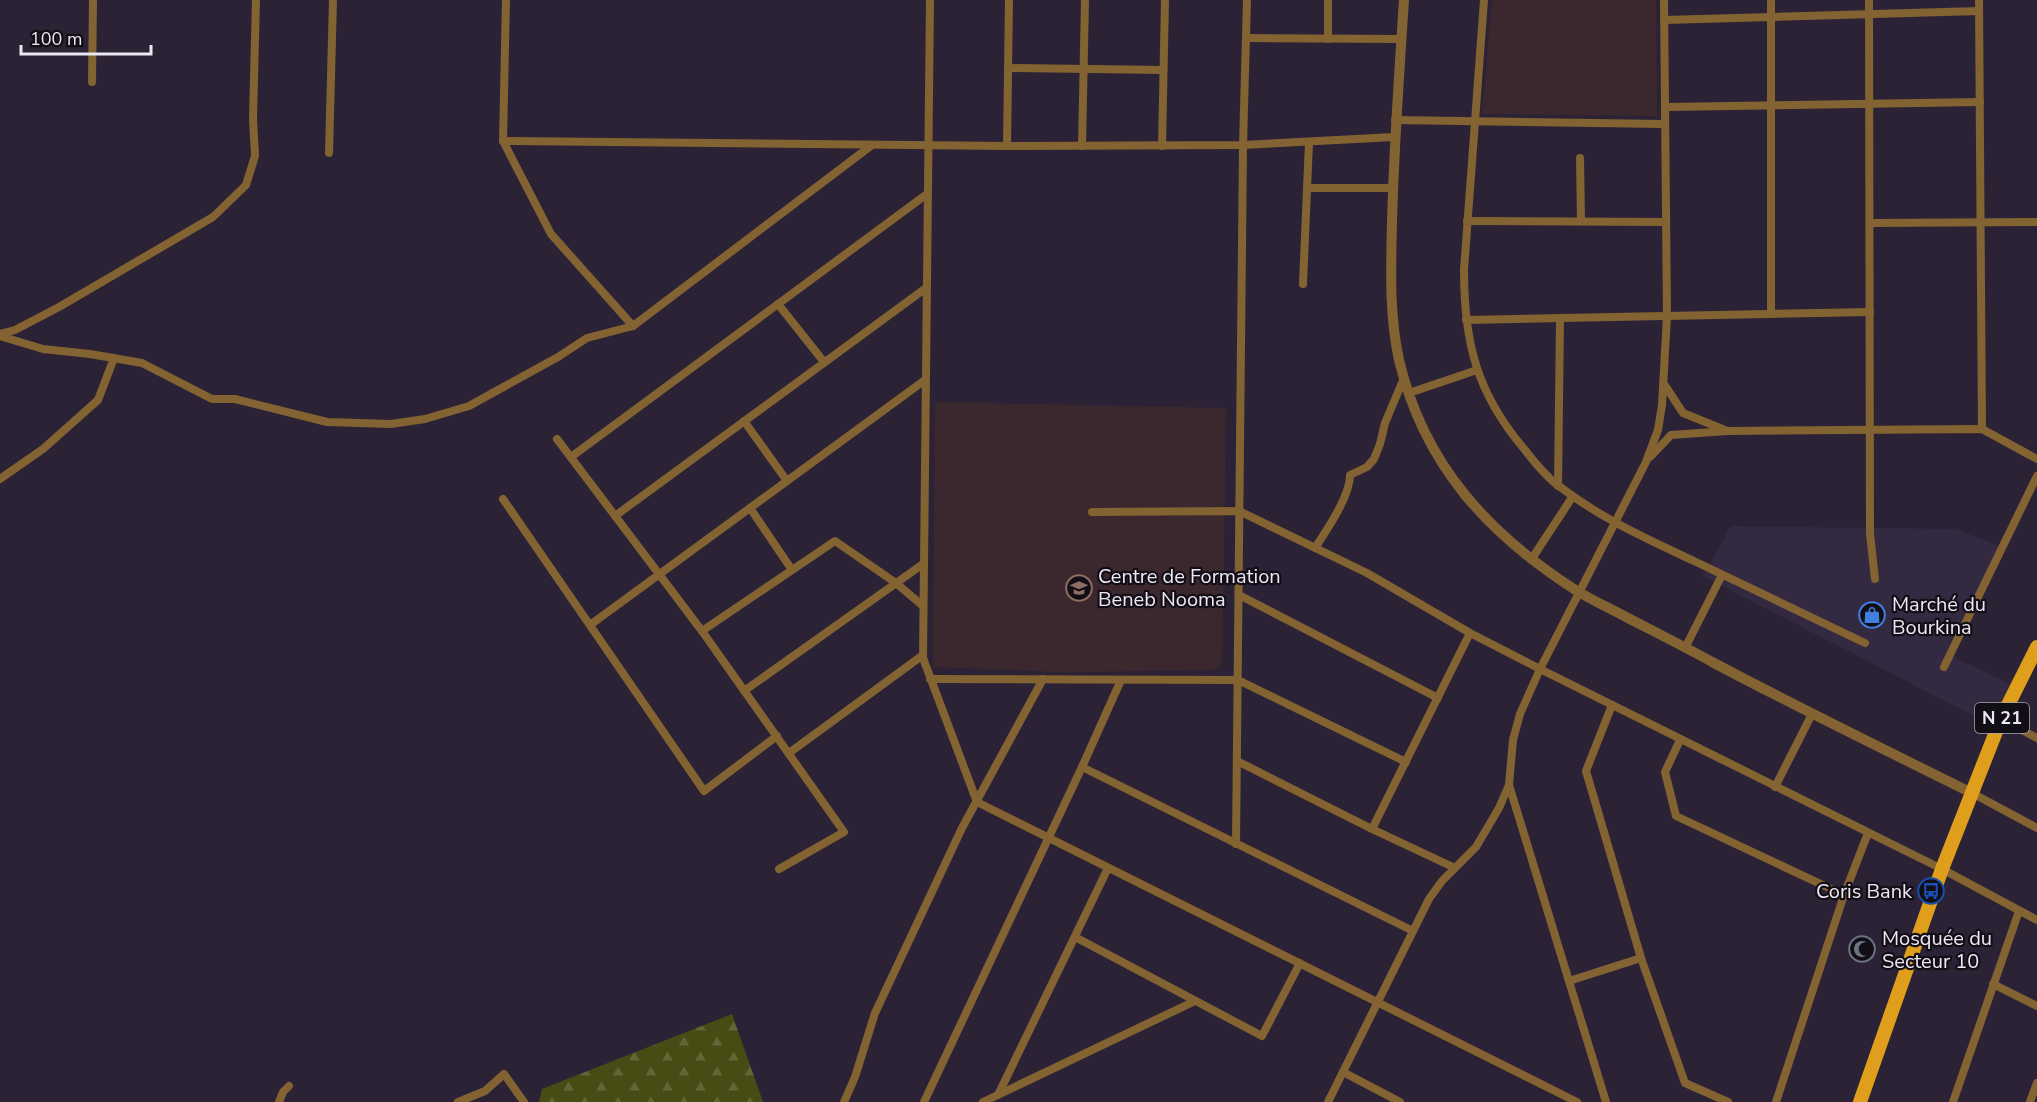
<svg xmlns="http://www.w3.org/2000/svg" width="2037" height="1102" viewBox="0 0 2037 1102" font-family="'Nunito Sans',sans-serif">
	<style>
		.built { fill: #332941 }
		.industrial { fill: #3b282e }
		.forest { fill: url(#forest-firs) }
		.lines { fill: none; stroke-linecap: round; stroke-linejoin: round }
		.minor { stroke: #836331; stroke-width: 8 }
		.tertiary { stroke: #836331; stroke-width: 10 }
		.primary { stroke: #df9e1b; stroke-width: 14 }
		.labels { text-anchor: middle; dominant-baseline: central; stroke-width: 4.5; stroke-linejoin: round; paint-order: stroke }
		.shield { fill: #120e16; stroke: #aba6b1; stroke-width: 1.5 }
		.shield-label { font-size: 18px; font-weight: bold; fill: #ece7f4 }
		.poi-label { font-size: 20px; fill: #ece7f4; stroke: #120e16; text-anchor: start }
	</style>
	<defs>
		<pattern id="forest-firs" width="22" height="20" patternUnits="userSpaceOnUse" patternTransform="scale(1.5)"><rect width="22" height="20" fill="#464c14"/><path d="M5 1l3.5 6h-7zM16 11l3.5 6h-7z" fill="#616637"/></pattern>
	</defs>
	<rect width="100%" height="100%" fill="#2b2335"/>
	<polygon class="built" points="1731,526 1955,529 1999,546 1947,654 2013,685 1993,726 1703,576"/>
	<g class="industrial">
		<polygon points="1492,0 1656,0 1657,116 1482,114"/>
		<polygon points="935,402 1226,408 1222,665 1214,670 1061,672 933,667"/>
	</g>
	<polygon class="forest" points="732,1014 763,1102 539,1102 542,1089"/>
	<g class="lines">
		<g class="minor">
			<polyline points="506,0 503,141 551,234 633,326"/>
			<polyline points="930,0 923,658 977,802 1577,1102"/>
			<path d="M1484 0 1464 270C1464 343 1477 394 1525 450 1535 463 1546 477 1559 486 1600 518 1647 539 1694 561 1751 588 1808 616 1865 643"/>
			<polyline points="1869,0 1870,534 1875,579"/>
			<polyline points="1979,0 1982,429"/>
			<polyline points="1664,20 1979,11"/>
			<polyline points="1246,38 1401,39"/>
			<polyline points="1328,39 1328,0"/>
			<polyline points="1008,68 1163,70"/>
			<polyline points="92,82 93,0"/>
			<polyline points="1665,107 1980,102"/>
			<polyline points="1395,120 1665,124"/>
			<polyline points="503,141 1007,146 1243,145 1394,137"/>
			<polyline points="1007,146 1009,0"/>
			<polyline points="1082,146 1085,0"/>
			<polyline points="1162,146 1165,0"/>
			<polyline points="329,153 333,0"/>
			<polyline points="1580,158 1581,221"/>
			<polyline points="1307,188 1393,188"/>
			<polyline points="1467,221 1666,222"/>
			<polyline points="1870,223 2037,222"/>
			<polyline points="1303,284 1309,142"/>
			<polyline points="778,304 824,362"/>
			<polyline points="1771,314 1771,0"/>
			<polyline points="1466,320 1870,312"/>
			<polyline points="0,334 15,330 59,307 213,217 246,185 255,156 253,118 256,0"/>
			<polyline points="0,336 43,349 90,354 142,363 212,399 235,399 327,422 391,424 425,419 469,406 558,357 587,338 633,326 872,145"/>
			<polyline points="1664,384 1683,413 1725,430"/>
			<polyline points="1409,393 1477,370"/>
			<polyline points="744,421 787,481"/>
			<polyline points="557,439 702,631 844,832 779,869"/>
			<polyline points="571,457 927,194"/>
			<polyline points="1650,457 1671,435 1728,431 1982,429 2037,459"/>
			<polyline points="0,479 43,449 98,400 114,358"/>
			<polyline points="1558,486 1560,318"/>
			<polyline points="503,499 704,791 777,736"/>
			<polyline points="750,508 792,570"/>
			<polyline points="1092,512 1239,511 1367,573 1470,633 1540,669 1942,869 2037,920"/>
			<polyline points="615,516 926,288"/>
			<path d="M1315 548C1327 530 1350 496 1350 475L1367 467 1374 459 1380 444 1385 423 1404 378"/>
			<polyline points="1531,560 1573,496"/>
			<polyline points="1239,595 1438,698"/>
			<polyline points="590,625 925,380"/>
			<polyline points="702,631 835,541 896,583 923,606"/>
			<polyline points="1685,648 1722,575"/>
			<polyline points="1944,667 2037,476"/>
			<polyline points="930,679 1238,680 1406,762"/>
			<polyline points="744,691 923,564"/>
			<polyline points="1612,705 1586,771 1641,958 1685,1083 1728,1102"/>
			<polyline points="2001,719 2037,738"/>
			<polyline points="1680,740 1665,772 1676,816 1844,895"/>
			<polyline points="789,753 923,655"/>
			<polyline points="1237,761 1372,829 1455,868"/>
			<polyline points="1082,767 1413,931"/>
			<polyline points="1509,785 1606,1102"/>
			<polyline points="1775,787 1812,714"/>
			<polyline points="1972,793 2037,828"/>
			<polyline points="1372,829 1470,633"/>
			<polyline points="1236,844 1243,145 1247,0"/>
			<polyline points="1075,937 1262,1036 1300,963"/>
			<polyline points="1569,981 1641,958"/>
			<polyline points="1993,984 2037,1006"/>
			<polyline points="1343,1072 1400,1102"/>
			<polyline points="998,1095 1108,868"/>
			<polyline points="279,1102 283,1092 289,1086"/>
			<polyline points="458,1102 485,1091 504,1074 524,1102"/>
			<polyline points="844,1102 855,1077 875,1013 962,828 1043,679"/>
			<polyline points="924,1102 1082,767 1121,680"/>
			<polyline points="983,1102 1195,1001"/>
			<polyline points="1328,1102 1429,899 1442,881 1476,847 1499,808 1509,785 1513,740 1520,714 1540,669 1646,462 1658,430 1662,405 1667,316 1664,0"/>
			<polyline points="1776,1102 1844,895 1868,833"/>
			<polyline points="1953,1102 2019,911"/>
			<polyline points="2030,1102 2037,1083"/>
		</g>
		<path class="tertiary" d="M1404 0C1399 74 1394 147 1392 222 1391 268 1389 314 1399 360 1424 465 1488 534 1577 591 1592 600 1609 608 1626 617 1655 632 1685 647 1714 663 1799 708 1885 750 1972 793"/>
		<polyline class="primary" points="1860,1102 1942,869 2001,719 2037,647"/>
	</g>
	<defs>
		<g id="school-ring" transform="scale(1.35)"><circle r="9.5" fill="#120e16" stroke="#8d6e63" stroke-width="1.5"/><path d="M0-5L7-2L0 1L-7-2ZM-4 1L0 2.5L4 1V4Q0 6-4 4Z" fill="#8d6e63"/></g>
		<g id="shop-ring" transform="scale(1.35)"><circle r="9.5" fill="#120e16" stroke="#3f7fe0" stroke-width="1.5"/><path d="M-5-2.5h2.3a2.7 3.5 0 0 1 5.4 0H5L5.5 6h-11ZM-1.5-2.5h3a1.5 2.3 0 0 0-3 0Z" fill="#3f7fe0"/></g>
		<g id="bus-ring" transform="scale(1.35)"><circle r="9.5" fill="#120e16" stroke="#1a4fb4" stroke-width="1.5"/><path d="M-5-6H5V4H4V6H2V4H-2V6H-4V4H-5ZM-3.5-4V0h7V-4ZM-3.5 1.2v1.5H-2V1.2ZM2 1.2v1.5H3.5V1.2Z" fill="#1a4fb4"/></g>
		<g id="mosque-ring" transform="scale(1.35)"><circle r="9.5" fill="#120e16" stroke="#6b7280" stroke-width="1.5"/><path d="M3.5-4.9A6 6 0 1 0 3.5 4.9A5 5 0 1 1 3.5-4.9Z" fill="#6b7280"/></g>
	</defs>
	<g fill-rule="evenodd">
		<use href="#school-ring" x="1079" y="588"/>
		<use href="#shop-ring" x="1872" y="615"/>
		<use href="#bus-ring" x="1931" y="891"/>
		<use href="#mosque-ring" x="1862" y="949"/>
	</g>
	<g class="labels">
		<rect class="shield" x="1975" y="703" width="54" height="30" rx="4.5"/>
		<g class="shield-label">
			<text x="2002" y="718">N 21</text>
		</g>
		<g class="poi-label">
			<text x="1098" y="576">Centre de Formation<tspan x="1098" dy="23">Beneb Nooma</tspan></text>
			<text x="1892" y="604">Marché du<tspan x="1892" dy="23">Bourkina</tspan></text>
			<text x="1912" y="891" text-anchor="end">Coris Bank</text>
			<text x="1882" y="938">Mosquée du<tspan x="1882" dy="23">Secteur 10</tspan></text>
		</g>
	</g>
	<path d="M21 45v9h130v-9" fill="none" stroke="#ece7f4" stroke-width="3"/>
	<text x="30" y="45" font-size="18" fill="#ece7f4" stroke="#120e16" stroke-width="4.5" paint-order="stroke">100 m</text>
</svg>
